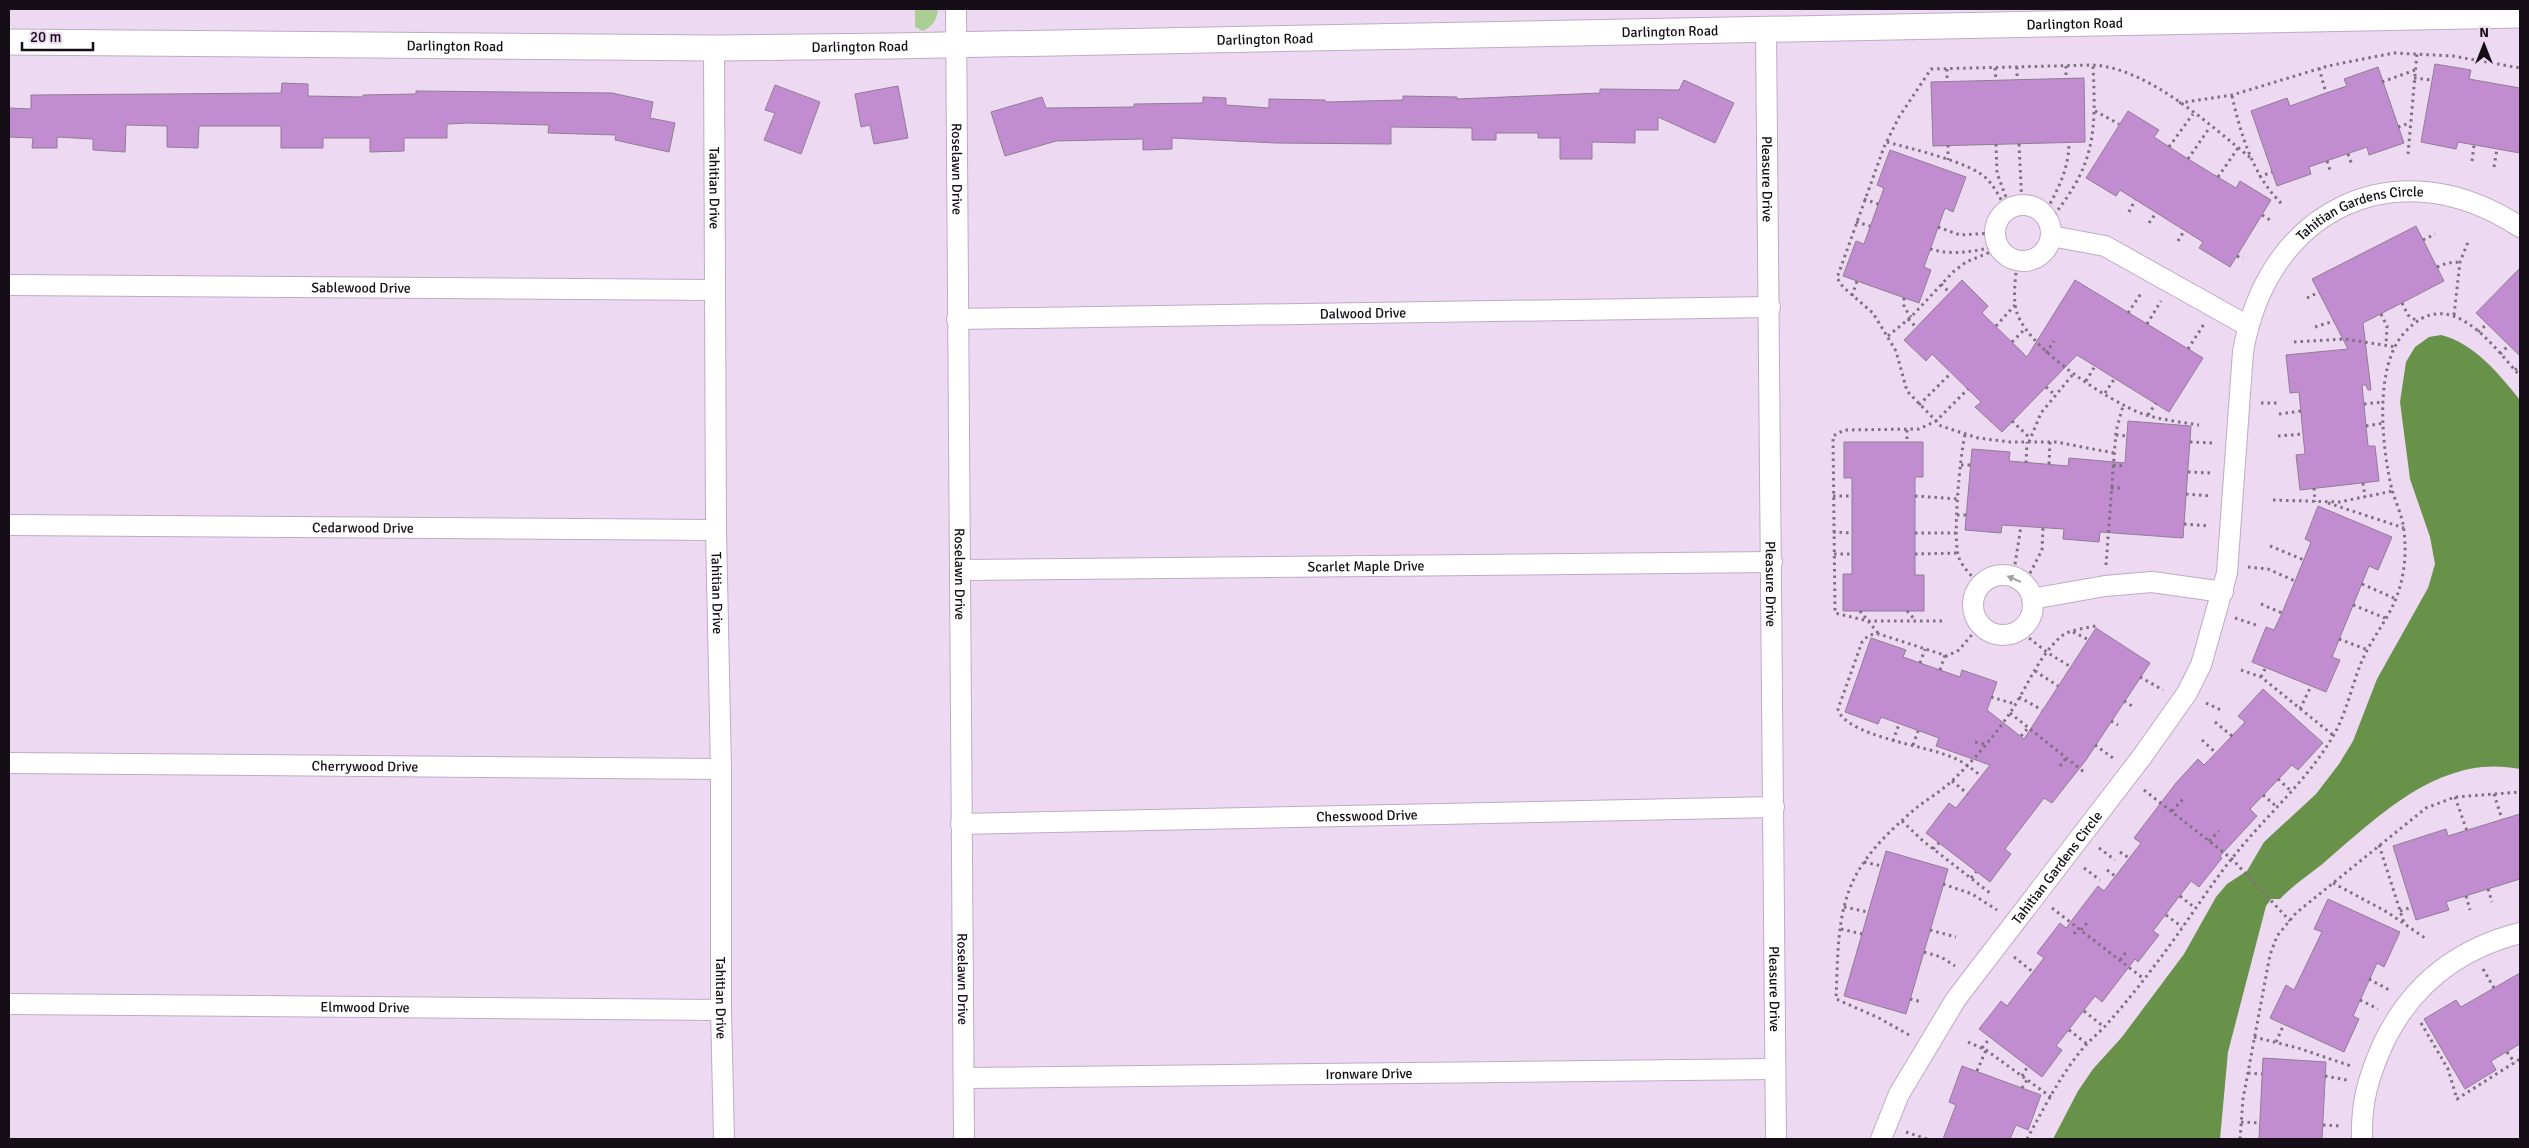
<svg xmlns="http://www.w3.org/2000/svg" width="2529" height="1148" viewBox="0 0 2529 1148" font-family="Signika,sans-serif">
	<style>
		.green { fill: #aace93 }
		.water { fill: #68924a }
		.building { fill: #c28dd0; stroke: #907d94 }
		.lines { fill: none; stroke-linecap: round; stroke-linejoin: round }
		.minor-casing { stroke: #bfabc4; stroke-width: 22 }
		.tertiary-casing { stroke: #bfabc4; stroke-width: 27 }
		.path { stroke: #7e7081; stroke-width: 3; stroke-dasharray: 2.5 4; stroke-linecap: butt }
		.minor { stroke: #fff; stroke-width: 20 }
		.tertiary { stroke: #fff; stroke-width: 25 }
		.oneway { fill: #a19fa2 }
		.labels { text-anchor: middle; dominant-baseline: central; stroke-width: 4.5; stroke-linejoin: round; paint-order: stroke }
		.street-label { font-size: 14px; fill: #150e17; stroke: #eed9f3 }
	</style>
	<rect width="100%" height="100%" fill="#eed9f3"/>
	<path class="green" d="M915 9H938C937 20 933 26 923 31L915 27Z"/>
	<path class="water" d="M2441 335C2474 343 2499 374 2520 400V769C2442 753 2381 814 2327 860 2311 874 2294 884 2280 899H2271L2266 906 2228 1052 2220 1139H2053L2078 1091 2093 1069 2122 1037 2184 954 2216 897 2227 884 2247 871 2264 842 2316 794 2339 764 2353 741 2377 679 2428 588 2435 564 2430 537 2410 479 2400 402 2406 362 2415 347 2429 337Z"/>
	<g class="building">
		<polygon points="2435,64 2471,70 2469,79 2520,88 2520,153 2458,142 2456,149 2421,142"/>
		<polygon points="2378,67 2404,143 2369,155 2367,147 2309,167 2311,174 2277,186 2251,111 2287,98 2290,106 2326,93 2347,86 2344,79"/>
		<polygon points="2084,78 2085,142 1933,146 1931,82"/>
		<polygon points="1684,80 1734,103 1715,143 1658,117 1658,130 1635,130 1635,143 1592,142 1592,159 1560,159 1560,138 1538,138 1538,133 1496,133 1496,140 1472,140 1472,128 1391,127 1391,144 1276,143 1172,138 1172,149 1143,150 1143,139 1056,141 1005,156 991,112 1042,97 1046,108 1134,107 1134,104 1203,103 1203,97 1226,98 1226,105 1269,108 1269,99 1325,100 1325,102 1403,100 1403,96 1457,97 1457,99 1600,93 1600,89 1679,90"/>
		<polygon points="282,83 308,84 308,96 363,97 363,95 416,94 416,91 612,93 653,102 650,118 675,123 669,152 615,140 616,135 548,133 549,125 468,123 447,124 447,138 404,138 404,151 370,152 370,138 323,138 323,148 281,148 281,126 199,126 198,148 167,147 167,126 126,125 125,152 93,150 93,139 57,137 57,148 32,148 33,138 9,137 9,108 31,109 31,95 281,93"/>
		<polygon points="775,85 820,102 801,154 764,140 775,113 765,110"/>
		<polygon points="898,86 908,138 874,144 870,125 861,127 855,94"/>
		<polygon points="2128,111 2159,130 2154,137 2188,159 2236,188 2240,181 2271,200 2230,267 2199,248 2203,242 2120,190 2116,196 2086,178"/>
		<polygon points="1890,150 1966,177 1953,212 1945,208 1924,267 1931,270 1919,303 1843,276 1856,241 1864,244 1884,188 1877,185"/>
		<polygon points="2416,226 2444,281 2363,323 2371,390 2368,390 2366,385 2362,385 2368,446 2375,446 2379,481 2300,490 2296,455 2305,454 2303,434 2299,392 2290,393 2286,355 2348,349 2312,279"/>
		<polygon points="2520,268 2520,356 2476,313"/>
		<polygon points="1962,280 1988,306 1982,313 2027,357 2075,280 2203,358 2169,412 2077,355 2002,432 1975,407 1981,402 1932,354 1926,361 1904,340"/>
		<polygon points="2128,421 2191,426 2183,538 2100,532 2099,542 2063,539 2064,529 2002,525 2001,533 1965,530 1972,449 2010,452 2009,461 2068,466 2069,458 2125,463"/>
		<polygon points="1844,442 1923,442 1923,477 1915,477 1915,575 1924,575 1924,611 1843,611 1843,574 1852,574 1852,478 1844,478"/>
		<polygon points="2318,506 2392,537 2378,570 2369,566 2332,657 2340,660 2326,692 2252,662 2266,627 2274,630 2282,613 2311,542 2305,539"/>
		<polygon points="2096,628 2150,663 2086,760 2052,803 2044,798 2005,849 2011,854 1990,882 1926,833 1949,803 1956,808 1990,765 1936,746 1939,738 1881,717 1878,724 1845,712 1871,638 1906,650 1903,657 1940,670 1960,677 1962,670 1997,682 1987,710 2024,739"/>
		<polygon points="2263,689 2323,743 2298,770 2292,765 2250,809 2257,816 2220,856 2222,858 2199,887 2191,881 2153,931 2159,935 2138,962 2135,959 2102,1002 2095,996 2056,1046 2062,1050 2042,1077 1979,1029 2001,1001 2007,1006 2044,958 2037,953 2060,923 2066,928 2098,886 2104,891 2141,843 2134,838 2176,783 2198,759 2204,765 2232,736 2245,722 2238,716"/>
		<polygon points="2520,814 2520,879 2446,902 2449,910 2416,920 2393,846 2446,829 2448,836"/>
		<polygon points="1886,851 1948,869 1906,1014 1844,996"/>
		<polygon points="2328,899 2400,932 2384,967 2377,963 2353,1016 2359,1019 2344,1052 2270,1018 2286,985 2294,990 2322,932 2314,929"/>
		<polygon points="2520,973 2520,1044 2491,1061 2496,1070 2465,1089 2424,1019 2456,1000 2461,1007"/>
		<polygon points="2263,1058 2326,1062 2322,1139 2259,1139"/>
		<polygon points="1962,1066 2041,1095 2028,1130 2016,1125 2010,1139 1943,1139 1956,1105 1949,1102"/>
	</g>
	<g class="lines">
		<g class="minor-casing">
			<g id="minor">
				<path id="s1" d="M956 9 964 1139"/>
				<path id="s2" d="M1766 29 1776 1139"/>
				<path id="s3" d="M714 48 716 530 721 769V1010L724 1139"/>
				<circle cx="2023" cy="233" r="28"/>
				<polyline points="2051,236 2105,246 2248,326"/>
				<path id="s4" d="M9 285 715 290"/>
				<path id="s5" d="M957 319 1770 307"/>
				<path id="s6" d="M9 525 716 530"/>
				<path id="s7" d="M960 570 1772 562"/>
				<circle cx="2003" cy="605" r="30"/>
				<polyline points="2032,599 2105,586 2152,582 2223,592"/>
				<path id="s8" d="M9 763 721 769"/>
				<path id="s9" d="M961 824 1774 807"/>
				<path id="s10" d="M9 1004 721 1010"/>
				<path id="s11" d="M964 1078 1775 1069"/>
				<path id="s12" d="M1881 1139 1899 1094 1956 999 2141 758 2187 693 2201 665 2227 573 2243 352C2267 209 2397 146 2520 227"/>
				<path d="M2362 1139C2361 1102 2368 1078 2383 1044 2411 985 2457 949 2520 933"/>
			</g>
		</g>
		<g class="tertiary-casing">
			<g id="tertiary">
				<path id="s13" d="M9 42 714 48 892 46 2520 15"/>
			</g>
		</g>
		<g class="path">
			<polyline points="2066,66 2066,79"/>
			<polyline points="2017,67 2017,80"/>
			<polyline points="1995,68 1996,81"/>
			<polyline points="2319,68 2326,93"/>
			<polyline points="1947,69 1947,82"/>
			<polyline points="2414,78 2432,80"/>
			<polyline points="2382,82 2415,70"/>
			<path d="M2232 96C2241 135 2253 176 2282 204"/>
			<polyline points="2179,103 2232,95 2328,66 2394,53 2453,56 2520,68"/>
			<polyline points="2095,111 2119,124"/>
			<polyline points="2398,127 2410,123"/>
			<path d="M1887 142C1911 149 1972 162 1988 180 1996 189 2001 200 2007 210"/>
			<polyline points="1996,144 1997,173 2010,208"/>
			<polyline points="2019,144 2022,205"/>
			<polyline points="1948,145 1948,160"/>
			<polyline points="2169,147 2193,114"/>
			<polyline points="2348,154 2352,165"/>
			<polyline points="2408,154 2417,53"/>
			<polyline points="2188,159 2210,127"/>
			<polyline points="2327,161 2331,173"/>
			<polyline points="2472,161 2474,145"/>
			<polyline points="2494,167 2497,149"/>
			<polyline points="2218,177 2238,148"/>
			<polyline points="2259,177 2272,172"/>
			<polyline points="1864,199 1878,204"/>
			<polyline points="2129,212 2135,200"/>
			<path d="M2044 215C2057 191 2069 170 2069 142"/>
			<path d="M2054 215C2096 162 2096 131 2093 65"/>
			<polyline points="2262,215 2270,220"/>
			<polyline points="1856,222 1870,226"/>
			<polyline points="2149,223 2156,213"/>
			<polyline points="1938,227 1960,235 1995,233"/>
			<polyline points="2423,240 2435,234"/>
			<polyline points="2178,241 2184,231"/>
			<path d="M1930 249C1955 256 1974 251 1999 246"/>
			<polyline points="2237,256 2243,259"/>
			<path d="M2017 260C2016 277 2012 298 2017 313 2029 349 2108 401 2143 414 2161 420 2181 422 2199 425"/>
			<polyline points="2437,267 2447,263 2460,262"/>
			<polyline points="1941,284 1950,293"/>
			<polyline points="1852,296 1857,281"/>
			<polyline points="1904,298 1904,307 1911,317"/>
			<polyline points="2307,298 2319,292"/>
			<polyline points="2402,303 2408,315 2417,321"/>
			<polyline points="2128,313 2142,292"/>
			<polyline points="2381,314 2387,326 2386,345"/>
			<polyline points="2454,315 2460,262 2468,242"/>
			<polyline points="1908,319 1916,327"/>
			<polyline points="2147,324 2161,301"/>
			<polyline points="1996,326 2015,305"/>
			<polyline points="2315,327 2334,321"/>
			<polyline points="2478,332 2487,324"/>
			<polyline points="1888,336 1911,317 1953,272 1966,262 2000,248"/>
			<polyline points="2012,342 2025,329"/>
			<polyline points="2294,342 2345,339 2396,347"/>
			<polyline points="2188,349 2204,324"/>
			<polyline points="2046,353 2054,341"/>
			<polyline points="2500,354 2509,345"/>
			<polyline points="2515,370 2520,365"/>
			<polyline points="2086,381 2095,366"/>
			<polyline points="2046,387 2055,395"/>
			<polyline points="2105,393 2115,378"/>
			<polyline points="2261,403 2280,403"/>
			<polyline points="2364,404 2384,402"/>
			<polyline points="1919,405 1951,373"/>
			<polyline points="2279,414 2301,411"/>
			<polyline points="2148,415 2156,403"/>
			<polyline points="2012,421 2030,438"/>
			<polyline points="2366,426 2384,423"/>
			<polyline points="1907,430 1907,442"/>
			<path d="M1965 435C1960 455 1952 541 1959 558 1963 568 1974 578 1980 586"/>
			<polyline points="2116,435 2127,436"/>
			<polyline points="2278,436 2303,434"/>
			<polyline points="2029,442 2041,413 2074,373"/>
			<polyline points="2190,442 2214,443"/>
			<path d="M2114 453 2056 442H2010L1978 438 1941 426 1907 391 1896 351 1873 313 1843 287 1837 278 1884 147 1899 117 1931 69 2093 65C2148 68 2210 125 2252 159"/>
			<polyline points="2026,463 2027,442"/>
			<polyline points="2049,464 2050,442"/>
			<polyline points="1961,465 1970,465"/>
			<polyline points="2113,465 2125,466"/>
			<polyline points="2188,472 2212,473"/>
			<polyline points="2363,483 2365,497"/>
			<polyline points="2111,488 2123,488"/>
			<polyline points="2314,488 2315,502"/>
			<polyline points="2186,494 2210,496"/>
			<polyline points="1833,496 1852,496"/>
			<polyline points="1915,496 1959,499"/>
			<polyline points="2273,500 2339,502 2393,491"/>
			<polyline points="2328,503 2404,528"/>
			<polyline points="1957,515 1966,515"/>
			<polyline points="2184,524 2208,526"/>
			<polyline points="1833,532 1852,533"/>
			<polyline points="1915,533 1956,533"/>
			<polyline points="2270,546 2304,560"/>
			<polyline points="1834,554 1852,554"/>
			<polyline points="1915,554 1958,553"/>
			<polyline points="2106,565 2116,431 2123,406"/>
			<polyline points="2248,567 2268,569 2295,581"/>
			<polyline points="2013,577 2021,526"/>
			<polyline points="2027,579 2042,550 2043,528"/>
			<polyline points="2362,584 2396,599"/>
			<polyline points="2261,604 2282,613"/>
			<polyline points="2353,605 2385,618"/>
			<polyline points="1860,611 1878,633"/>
			<polyline points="1907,611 1915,620"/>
			<polyline points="2235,618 2256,625"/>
			<polyline points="1942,621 1868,621 1835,613 1833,436 1844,430 1919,429 1936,421 1968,389"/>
			<path d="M1980 625 1959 650 1947 656 1879 634 1869 635 1862 642 1838 709C1844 735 1925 746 1949 756 1961 760 1971 768 1981 776"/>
			<polyline points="2019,630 2048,653 2071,667"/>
			<polyline points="2073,632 2089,640"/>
			<polyline points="2339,639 2368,650"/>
			<polyline points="1920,663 1925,649"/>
			<polyline points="1940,670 1945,655"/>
			<polyline points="2241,670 2261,677 2334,736"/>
			<polyline points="2035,671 2058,686"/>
			<polyline points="2140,677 2163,690"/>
			<polyline points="2261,677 2266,667"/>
			<polyline points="1991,697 2015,704"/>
			<polyline points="2019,697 2042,710"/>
			<polyline points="2124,701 2132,706"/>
			<polyline points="2206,703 2221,710"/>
			<polyline points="2300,709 2311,686"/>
			<polyline points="2010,713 2084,772"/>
			<polyline points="2111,721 2118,725"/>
			<polyline points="2215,722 2232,736"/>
			<polyline points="2021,736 2028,728"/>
			<polyline points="2202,740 2216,753"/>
			<polyline points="1893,741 1899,724"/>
			<polyline points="1975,742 1985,744"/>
			<polyline points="1913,745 1918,731"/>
			<polyline points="2095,745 2113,758"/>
			<polyline points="2060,766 2066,758"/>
			<polyline points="2278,779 2291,791"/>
			<polyline points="1952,781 1968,794"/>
			<polyline points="2144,790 2232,859 2290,921"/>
			<polyline points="2494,794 2502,819"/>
			<polyline points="2263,795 2277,807"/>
			<polyline points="2455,797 2467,831"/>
			<polyline points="2172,811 2184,798"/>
			<polyline points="1902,821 1923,841 1990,893"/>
			<polyline points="2209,841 2219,831"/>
			<polyline points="2379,845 2404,923"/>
			<polyline points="2099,848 2115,860"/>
			<polyline points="1933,849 1939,843"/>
			<polyline points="2120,852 2129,858"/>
			<polyline points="1864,862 1882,866"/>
			<polyline points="2084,868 2100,880"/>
			<polyline points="2107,870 2115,876"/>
			<polyline points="1971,878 1976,872"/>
			<polyline points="2333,883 2387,912 2425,938"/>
			<polyline points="1943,884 1972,894 1997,910"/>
			<polyline points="2488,889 2492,902"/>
			<polyline points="2180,896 2195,908"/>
			<polyline points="2466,896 2470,910"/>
			<polyline points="1844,907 1868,912"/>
			<polyline points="2052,908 2144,979"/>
			<polyline points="2400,911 2412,907"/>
			<polyline points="2166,915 2182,927"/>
			<polyline points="1841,929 1862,934"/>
			<polyline points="1930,930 1956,937"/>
			<polyline points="2081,930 2087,923"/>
			<polyline points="2074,934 2078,928"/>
			<polyline points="1924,952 1941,957 1955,966"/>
			<polyline points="2014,957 2033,972"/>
			<polyline points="2120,960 2126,952"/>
			<polyline points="2483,969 2494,988"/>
			<polyline points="2369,979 2391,991"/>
			<polyline points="1910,999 1922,1002"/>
			<polyline points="2360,1000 2378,1009"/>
			<polyline points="2084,1011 2104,1027"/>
			<polyline points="2421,1023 2448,1069 2457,1099 2520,1059"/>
			<polyline points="2069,1030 2087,1044"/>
			<path d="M1909 1035 1879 1018 1836 999C1838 960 1836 913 1855 877 1869 850 1892 829 1915 809 1927 799 1942 791 1954 779 1974 760 1994 736 2010 713 2027 688 2039 654 2063 635 2072 629 2089 628 2099 625"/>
			<polyline points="2254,1037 2298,1048 2351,1066"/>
			<polyline points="1968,1042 1986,1050 2051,1097"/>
			<polyline points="2276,1042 2284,1024"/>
			<polyline points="1982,1048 1990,1038"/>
			<polyline points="2507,1052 2515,1063"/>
			<polyline points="1977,1071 1986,1050"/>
			<polyline points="2248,1073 2262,1074"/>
			<polyline points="2022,1076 2028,1066"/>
			<polyline points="2325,1076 2347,1080"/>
			<polyline points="2022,1088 2027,1080"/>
			<polyline points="2241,1122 2259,1123"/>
			<polyline points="2323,1125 2342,1126"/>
			<polyline points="1906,1132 1927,1139"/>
			<path d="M2027 1139C2044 1108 2061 1074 2084 1047 2091 1039 2100 1032 2107 1024 2124 1005 2140 985 2155 965 2184 928 2208 887 2238 851 2269 813 2307 780 2332 738 2346 715 2351 688 2361 663 2370 641 2386 622 2395 601 2404 579 2407 555 2404 531 2403 518 2396 503 2392 490 2382 448 2373 366 2405 332 2449 284 2490 342 2520 376"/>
			<polyline points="2240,1139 2243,1099 2270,955 2277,936 2296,913 2426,808 2455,797 2520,792"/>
		</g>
		<use href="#minor" class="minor"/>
		<use href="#tertiary" class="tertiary"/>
	</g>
	<defs><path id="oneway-solid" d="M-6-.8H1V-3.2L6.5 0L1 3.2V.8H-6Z" transform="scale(1.25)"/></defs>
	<use class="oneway" href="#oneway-solid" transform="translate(2014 579) rotate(-157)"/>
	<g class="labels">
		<g class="street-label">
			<text stroke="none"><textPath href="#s13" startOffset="2066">Darlington Road</textPath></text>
			<text stroke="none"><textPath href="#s13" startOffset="1661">Darlington Road</textPath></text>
			<text stroke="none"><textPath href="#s13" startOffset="1256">Darlington Road</textPath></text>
			<text stroke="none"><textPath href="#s13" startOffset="446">Darlington Road</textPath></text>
			<text stroke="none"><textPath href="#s13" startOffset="851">Darlington Road</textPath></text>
			<text stroke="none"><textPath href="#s1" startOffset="160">Roselawn Drive</textPath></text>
			<text stroke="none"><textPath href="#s2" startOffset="150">Pleasure Drive</textPath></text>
			<text stroke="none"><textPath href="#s3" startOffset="140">Tahitian Drive</textPath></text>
			<text stroke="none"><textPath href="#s12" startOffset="1089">Tahitian Gardens Circle</textPath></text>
			<text stroke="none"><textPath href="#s4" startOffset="352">Sablewood Drive</textPath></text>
			<text stroke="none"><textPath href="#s5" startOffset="406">Dalwood Drive</textPath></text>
			<text stroke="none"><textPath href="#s6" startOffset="354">Cedarwood Drive</textPath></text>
			<text stroke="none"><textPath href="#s7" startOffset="406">Scarlet Maple Drive</textPath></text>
			<text stroke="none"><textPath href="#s1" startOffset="565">Roselawn Drive</textPath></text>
			<text stroke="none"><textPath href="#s2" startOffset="555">Pleasure Drive</textPath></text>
			<text stroke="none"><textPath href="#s3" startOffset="545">Tahitian Drive</textPath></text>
			<text stroke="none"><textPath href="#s8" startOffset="356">Cherrywood Drive</textPath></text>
			<text stroke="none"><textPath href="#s9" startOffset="406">Chesswood Drive</textPath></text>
			<text stroke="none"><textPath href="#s12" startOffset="325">Tahitian Gardens Circle</textPath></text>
			<text stroke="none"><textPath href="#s1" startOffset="970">Roselawn Drive</textPath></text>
			<text stroke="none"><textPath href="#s2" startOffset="960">Pleasure Drive</textPath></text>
			<text stroke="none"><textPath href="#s3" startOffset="950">Tahitian Drive</textPath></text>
			<text stroke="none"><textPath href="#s10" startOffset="356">Elmwood Drive</textPath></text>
			<text stroke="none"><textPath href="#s11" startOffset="405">Ironware Drive</textPath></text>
		</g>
	</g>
	<rect width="2529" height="1148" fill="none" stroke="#150e17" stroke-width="20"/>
	<g transform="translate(2484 45)" stroke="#eed9f3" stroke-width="4" paint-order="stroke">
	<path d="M0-4L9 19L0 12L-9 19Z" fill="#150e17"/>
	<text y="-8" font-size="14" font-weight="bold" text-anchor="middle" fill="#150e17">N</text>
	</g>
	<path d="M22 42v8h71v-8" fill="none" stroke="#150e17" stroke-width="2.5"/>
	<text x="30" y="42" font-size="15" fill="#150e17" stroke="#eed9f3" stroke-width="4" paint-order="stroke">20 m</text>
</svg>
